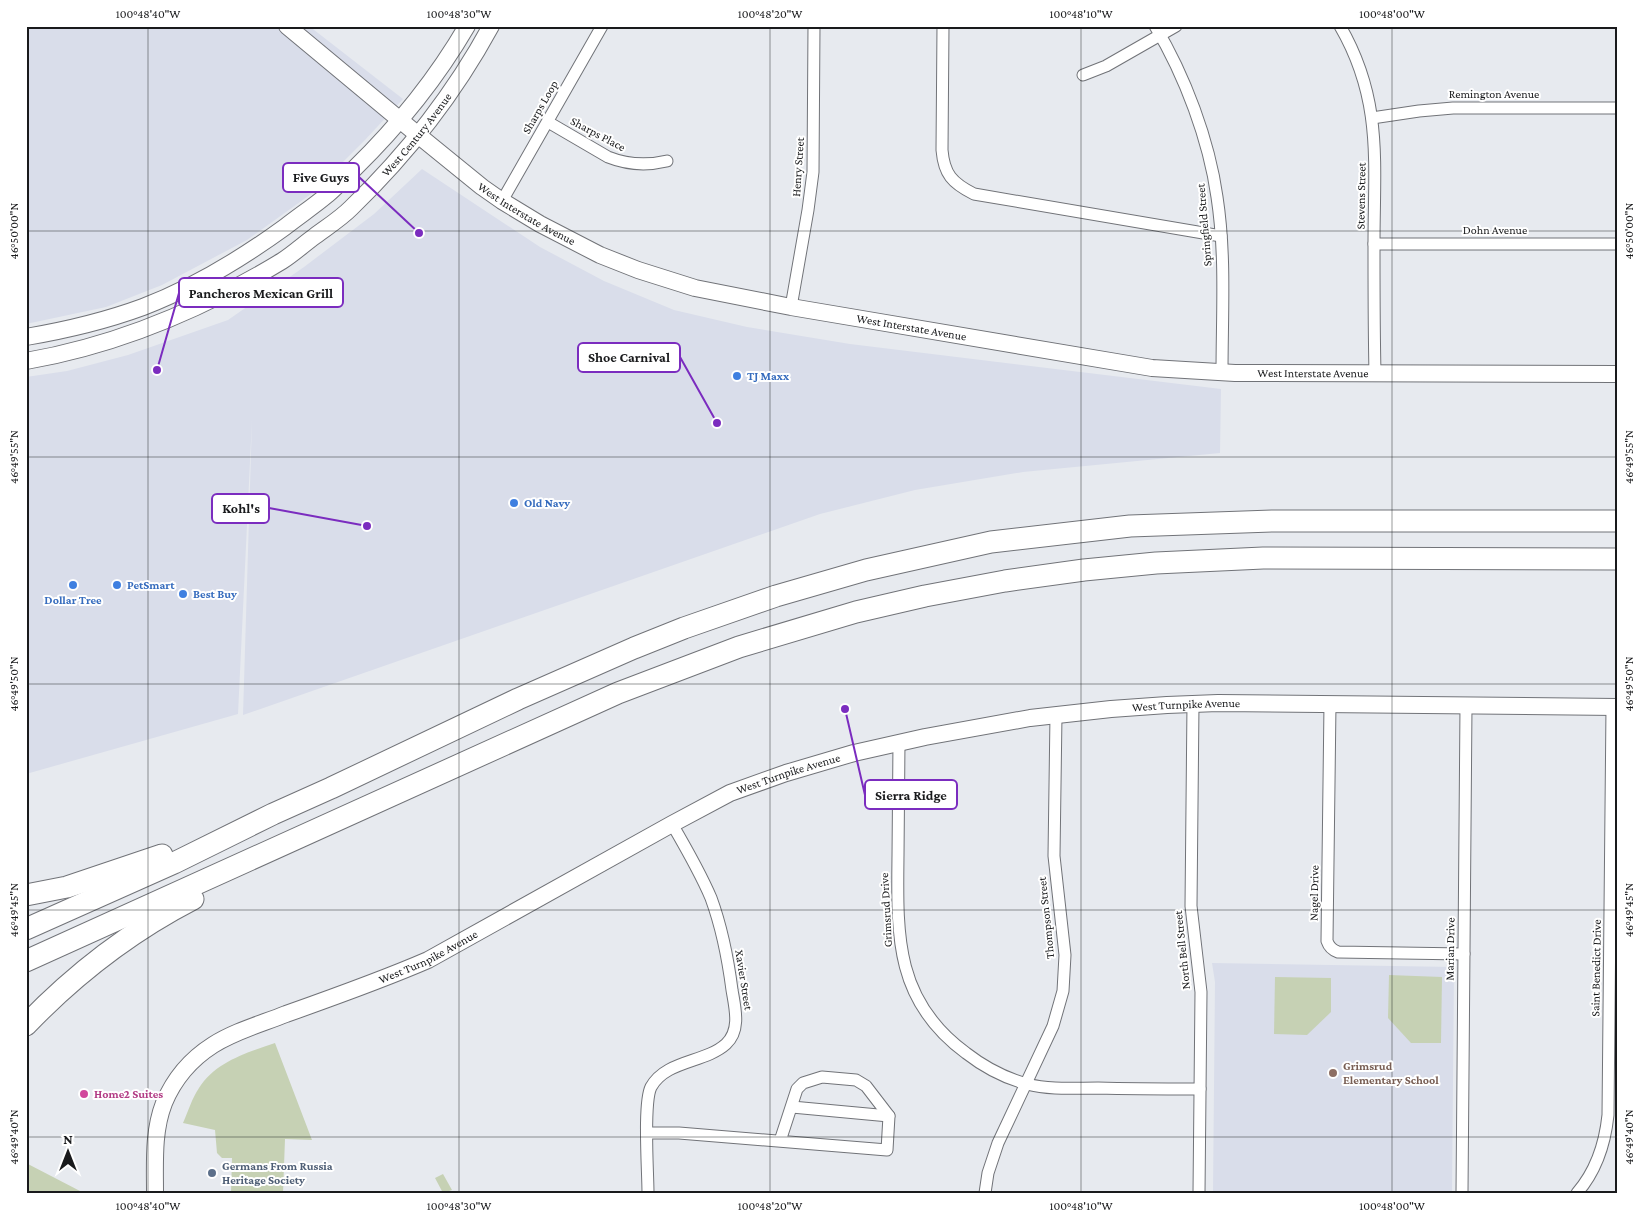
<svg xmlns="http://www.w3.org/2000/svg" width="1643" height="1219" viewBox="0 0 1643 1219" font-family="'Crimson Pro',serif">
	<style>
		.built { fill: #d9ddea }
		.green { fill: #c6d1b4 }
		.lines { fill: none; stroke-linecap: round; stroke-linejoin: round }
		.street-casing { stroke: #717378; stroke-width: 13 }
		.secondary-casing { stroke: #717378; stroke-width: 18 }
		.highway-casing { stroke: #717378; stroke-width: 23 }
		.street { stroke: #fff; stroke-width: 11 }
		.secondary { stroke: #fff; stroke-width: 16 }
		.highway { stroke: #fff; stroke-width: 21 }
		.ticks { fill: none; stroke: #191a1c; stroke-width: 1; stroke-opacity: 0.45 }
		.shop-dot { fill: #3f7fe0; stroke: #fff; stroke-width: 2 }
		.education-dot { fill: #8d6e63; stroke: #fff; stroke-width: 2 }
		.hotel-dot { fill: #d1479c; stroke: #fff; stroke-width: 2 }
		.service-dot { fill: #5c6f8a; stroke: #fff; stroke-width: 2 }
		.labels { text-anchor: middle; dominant-baseline: central; stroke-width: 4; stroke-linejoin: round; paint-order: stroke }
		.street-label { font-size: 12px; fill: #191a1c; stroke: #fff }
		.shop-label { font-size: 12px; font-weight: bold; fill: #366cbe; stroke: #fff; text-anchor: start }
		.education-label { font-size: 12px; font-weight: bold; fill: #785e54; stroke: #fff; text-anchor: start }
		.hotel-label { font-size: 12px; font-weight: bold; fill: #b23c85; stroke: #fff; text-anchor: start }
		.service-label { font-size: 12px; font-weight: bold; fill: #4e5e75; stroke: #fff; text-anchor: start }
		.leader { fill: none; stroke: #7b2cbf; stroke-width: 2 }
		.callout-dot { fill: #7b2cbf; stroke: #fff; stroke-width: 2 }
		.callout { fill: #fff; stroke: #7b2cbf; stroke-width: 2 }
		.callout-label { font-size: 14px; text-anchor: middle; font-weight: bold; fill: #191a1c }
		.neatline { fill: none; stroke: #191a1c; stroke-width: 2 }
		.ticks-label { font-size: 12px; text-anchor: middle; fill: #191a1c }
	</style>
	<rect width="100%" height="100%" fill="#e7eaef"/>
	<g class="built">
		<polygon points="26,26 309,26 403,99 365,140 311,194 247,240 162,285 106,307 26,324"/>
		<polygon points="422,169 540,247 604,281 674,310 747,327 850,344 1221,389 1220,453 1023,472 915,490 820,514 243,715 252,420 238,714 26,774 26,377 67,371 128,355 228,320 304,267 374,214"/>
		<polygon points="1212,963 1454,967 1452,1193 1213,1193 1215,982"/>
	</g>
	<g class="green">
		<polygon points="1389,975 1442,977 1441,1043 1411,1043 1388,1018"/>
		<polygon points="1275,977 1331,978 1331,1012 1307,1035 1274,1034"/>
		<path d="M275 1043 312 1140 285 1139 283 1193H231L232 1158H222L217 1153 215 1130 183 1123C188 1112 192 1098 199 1088 215 1062 248 1052 275 1043Z"/>
		<polygon points="26,1163 80,1191 79,1193 26,1193"/>
		<polygon points="443,1174 452,1190 443,1193 435,1178"/>
	</g>
	<g class="lines">
		<g class="street-casing">
			<g id="street">
				<path d="M943 26 942 150C944 174 952 183 974 194L1221 236"/>
				<path d="M1155 26C1185 76 1209 140 1217 197 1226 255 1222 315 1222 373"/>
				<path d="M1340 26C1383 100 1374 163 1374 244 1374 287 1374 330 1375 373"/>
				<polyline points="1083,75 1106,66 1176,26"/>
				<polyline points="1372,118 1419,111 1453,108 1617,108"/>
				<path d="M548 122 608 157C628 165 646 166 667 161"/>
				<polyline points="502,201 602,26"/>
				<polyline points="1374,244 1617,244"/>
				<polyline points="791,307 808,210 813,172 814,26"/>
				<polyline points="1193,704 1191,906 1201,992 1199,1193"/>
				<path d="M1330 704 1327 941C1329 947 1332 950 1338 952L1464 954"/>
				<path d="M899 742C899 780 898 818 898 856 897 936 895 1001 966 1053 984 1067 1005 1078 1027 1084 1050 1090 1074 1088 1098 1088 1132 1089 1166 1089 1200 1089"/>
				<polyline points="792,1107 889,1116"/>
				<polyline points="647,1133 679,1133 887,1150 889,1116 866,1086 856,1080 822,1077 803,1083 797,1089 780,1141"/>
				<path d="M648 1193C648 1171 643 1103 651 1087 666 1060 705 1063 726 1044 741 1030 735 1008 732 990 728 959 722 928 711 898 700 872 686 848 672 824"/>
				<polyline points="985,1193 988,1173 998,1143 1053,1026 1063,991 1065,955 1054,856 1056,715"/>
				<polyline points="1462,1193 1466,706"/>
				<path d="M1577 1193C1597 1170 1605 1144 1608 1115L1612 707"/>
			</g>
		</g>
		<g class="secondary-casing">
			<g id="secondary">
				<path id="s1" d="M287 26 418 135 482 187 502 201 540 224 600 255 638 270 695 288 791 307 1152 368 1235 373 1617 374"/>
				<path d="M26 337C67 330 105 321 143 307 195 287 241 259 285 227 299 216 314 206 327 195 337 187 345 177 354 169 399 125 435 81 467 26"/>
				<path id="s2" d="M26 361C118 345 203 309 282 261 293 254 304 244 315 236 327 227 340 219 351 208 406 155 454 94 491 26"/>
				<path id="s3" d="M155 1193C155 1162 153 1131 164 1103 174 1079 191 1059 213 1045 235 1031 261 1024 286 1014 334 997 382 980 428 960L672 824 730 793 786 773 854 753 925 737 1030 718 1111 709 1167 705 1218 703 1617 707"/>
			</g>
		</g>
		<g class="highway-casing">
			<g id="highway">
				<polyline points="26,895 67,887 162,855"/>
				<polyline points="26,929 174,863 273,814 331,788 518,699 634,648 684,628 776,596 866,570 991,542 1130,526 1272,521 1617,521"/>
				<polyline points="26,961 618,693 739,647 856,612 925,596 1005,581 1084,570 1156,563 1263,558 1617,559"/>
				<path d="M26 1025C75 974 131 931 193 899"/>
			</g>
		</g>
		<use href="#street" class="street"/>
		<use href="#secondary" class="secondary"/>
		<use href="#highway" class="highway"/>
	</g>
	<path class="ticks" d="M148 26V1193M459 26V1193M770 26V1193M1081 26V1193M1392 26V1193M26 231H1617M26 457H1617M26 684H1617M26 910H1617M26 1137H1617"/>
	<g class="shop-dot">
		<circle cx="737" cy="376" r="5"/>
		<circle cx="514" cy="503" r="5"/>
		<circle cx="73" cy="585" r="5"/>
		<circle cx="117" cy="585" r="5"/>
		<circle cx="183" cy="594" r="5"/>
	</g>
	<circle class="education-dot" cx="1333" cy="1073" r="5"/>
	<circle class="hotel-dot" cx="84" cy="1094" r="5"/>
	<circle class="service-dot" cx="212" cy="1173" r="5"/>
	<g class="labels">
		<g class="street-label">
			<text x="1494" y="94">Remington Avenue</text>
			<text transform="translate(540 107) rotate(-60)">Sharps Loop</text>
			<text stroke="none"><textPath href="#s2" startOffset="462">West Century Avenue</textPath></text>
			<text transform="translate(598 134) rotate(28)">Sharps Place</text>
			<text transform="translate(798 167) rotate(-86)">Henry Street</text>
			<text transform="translate(1361 196) rotate(-89)">Stevens Street</text>
			<text stroke="none"><textPath href="#s1" startOffset="305">West Interstate Avenue</textPath></text>
			<text transform="translate(1204 225) rotate(-95)">Springfield Street</text>
			<text x="1495" y="230">Dohn Avenue</text>
			<text stroke="none"><textPath href="#s1" startOffset="710">West Interstate Avenue</textPath></text>
			<text stroke="none"><textPath href="#s1" startOffset="1115">West Interstate Avenue</textPath></text>
			<text stroke="none"><textPath href="#s3" startOffset="1211">West Turnpike Avenue</textPath></text>
			<text stroke="none"><textPath href="#s3" startOffset="806">West Turnpike Avenue</textPath></text>
			<text transform="translate(1314 893) rotate(-89)">Nagel Drive</text>
			<text transform="translate(886 910) rotate(-93)">Grimsrud Drive</text>
			<text transform="translate(1046 918) rotate(-96)">Thompson Street</text>
			<text transform="translate(1450 949) rotate(-89)">Marian Drive</text>
			<text transform="translate(1182 950) rotate(-96)">North Bell Street</text>
			<text stroke="none"><textPath href="#s3" startOffset="401">West Turnpike Avenue</textPath></text>
			<text transform="translate(1596 968) rotate(-89)">Saint Benedict Drive</text>
			<text transform="translate(744 980) rotate(81)">Xavier Street</text>
		</g>
		<g class="shop-label">
			<text x="747" y="376">TJ Maxx</text>
			<text x="524" y="503">Old Navy</text>
			<text x="127" y="585">PetSmart</text>
			<text x="193" y="594">Best Buy</text>
			<text x="73" y="600" text-anchor="middle">Dollar Tree</text>
		</g>
		<g class="education-label">
			<text x="1343" y="1066">Grimsrud<tspan x="1343" dy="14">Elementary School</tspan></text>
		</g>
		<g class="hotel-label">
			<text x="94" y="1094">Home2 Suites</text>
		</g>
		<g class="service-label">
			<text x="222" y="1166">Germans From Russia<tspan x="222" dy="14">Heritage Society</tspan></text>
		</g>
	</g>
	<path class="leader" d="M419 233L359 177M157 370L179 293M717 423L680 357M367 526L269 508M845 709L865 795"/>
	<g class="callout-dot">
		<circle cx="419" cy="233" r="5"/>
		<circle cx="157" cy="370" r="5"/>
		<circle cx="717" cy="423" r="5"/>
		<circle cx="367" cy="526" r="5"/>
		<circle cx="845" cy="709" r="5"/>
	</g>
	<g class="callout">
		<rect x="283" y="163" width="76" height="29" rx="5"/>
		<rect x="179" y="278" width="164" height="29" rx="5"/>
		<rect x="578" y="343" width="102" height="29" rx="5"/>
		<rect x="212" y="494" width="57" height="29" rx="5"/>
		<rect x="865" y="780" width="92" height="29" rx="5"/>
	</g>
	<g class="callout-label">
		<text x="321" y="182">Five Guys</text>
		<text x="261" y="298">Pancheros Mexican Grill</text>
		<text x="629" y="362">Shoe Carnival</text>
		<text x="241" y="513">Kohl's</text>
		<text x="911" y="800">Sierra Ridge</text>
	</g>
	<rect width="1643" height="1219" fill="none" stroke="#ffffff" stroke-width="55"/>
	<g transform="translate(68 1152)" stroke="#ffffff" stroke-width="4" paint-order="stroke">
	<path d="M0-4L9 19L0 12L-9 19Z" fill="#191a1c"/>
	<text y="-8" font-size="14" font-weight="bold" text-anchor="middle" fill="#191a1c">N</text>
	</g>
	<rect x="28" y="28" width="1588" height="1164" class="neatline"/>
	<g class="ticks-label">
		<text x="148" y="18">100°48'40"W</text>
		<text x="459" y="18">100°48'30"W</text>
		<text x="770" y="18">100°48'20"W</text>
		<text x="1081" y="18">100°48'10"W</text>
		<text x="1392" y="18">100°48'00"W</text>
		<text transform="translate(14 231) rotate(-90)" y="4">46°50'00"N</text>
		<text transform="translate(1629 231) rotate(-90)" y="4">46°50'00"N</text>
		<text transform="translate(14 457) rotate(-90)" y="4">46°49'55"N</text>
		<text transform="translate(1629 457) rotate(-90)" y="4">46°49'55"N</text>
		<text transform="translate(14 684) rotate(-90)" y="4">46°49'50"N</text>
		<text transform="translate(1629 684) rotate(-90)" y="4">46°49'50"N</text>
		<text transform="translate(14 910) rotate(-90)" y="4">46°49'45"N</text>
		<text transform="translate(1629 910) rotate(-90)" y="4">46°49'45"N</text>
		<text transform="translate(14 1137) rotate(-90)" y="4">46°49'40"N</text>
		<text transform="translate(1629 1137) rotate(-90)" y="4">46°49'40"N</text>
		<text x="148" y="1210">100°48'40"W</text>
		<text x="459" y="1210">100°48'30"W</text>
		<text x="770" y="1210">100°48'20"W</text>
		<text x="1081" y="1210">100°48'10"W</text>
		<text x="1392" y="1210">100°48'00"W</text>
	</g>
</svg>
